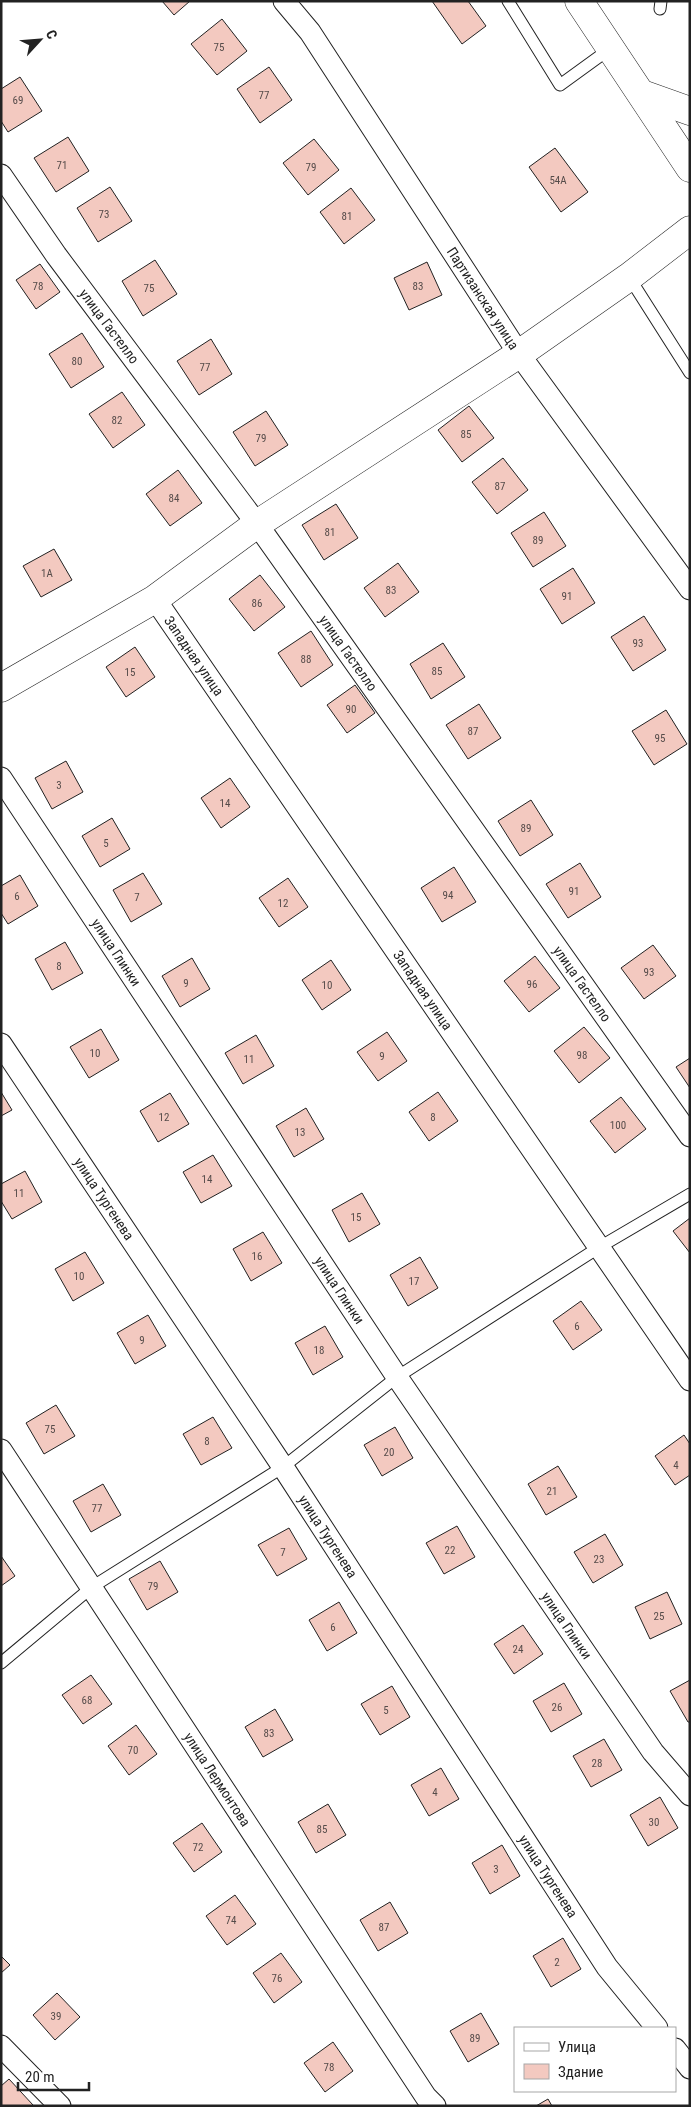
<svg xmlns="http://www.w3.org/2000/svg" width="691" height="2107" viewBox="0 0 691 2107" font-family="'Roboto Condensed',sans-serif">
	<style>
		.building { fill: #f3c9c0; stroke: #222 }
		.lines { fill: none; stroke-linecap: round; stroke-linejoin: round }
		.lane-casing { stroke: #222; stroke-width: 13 }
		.street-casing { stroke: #222; stroke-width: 23 }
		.secondary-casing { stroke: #222; stroke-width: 29 }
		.lane { stroke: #fff; stroke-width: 11 }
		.street { stroke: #fff; stroke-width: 21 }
		.secondary { stroke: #fff; stroke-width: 28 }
		.labels { text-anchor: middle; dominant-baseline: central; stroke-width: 4; stroke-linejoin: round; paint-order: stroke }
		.number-label { font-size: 11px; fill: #564c4a }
		.street-label { font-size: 14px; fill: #222; stroke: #fff }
	</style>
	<rect width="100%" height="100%" fill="#fff"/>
	<g class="building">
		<polygon points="162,1 190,1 174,15"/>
		<polygon points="432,1 468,1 486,26 462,44"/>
		<polygon points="222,19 247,51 217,75 191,44"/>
		<polygon points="269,67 292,100 260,123 237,89"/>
		<polygon points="20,77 42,111 8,132 1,121 1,89"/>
		<polygon points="68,137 89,171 56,192 34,158"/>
		<polygon points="314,139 339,170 308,195 283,163"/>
		<polygon points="555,148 588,192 561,212 529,167"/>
		<polygon points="110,187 132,221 98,242 77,208"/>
		<polygon points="351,188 375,220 344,244 320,212"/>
		<polygon points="155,260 177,294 143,316 122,281"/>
		<polygon points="427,262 442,295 409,310 394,278"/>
		<polygon points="40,264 60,292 36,309 16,280"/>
		<polygon points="82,333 104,367 71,388 49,354"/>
		<polygon points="211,339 232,374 199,395 177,361"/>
		<polygon points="122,392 145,425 113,448 89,414"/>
		<polygon points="469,406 494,438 462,462 438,430"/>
		<polygon points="266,411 288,445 255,466 233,432"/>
		<polygon points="503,458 528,490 497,514 472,482"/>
		<polygon points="178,470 202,503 170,526 146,494"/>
		<polygon points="336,504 358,538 324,560 302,525"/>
		<polygon points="544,512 566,546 533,567 511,533"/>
		<polygon points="54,549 72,580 41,597 23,566"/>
		<polygon points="398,563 419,592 385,617 364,588"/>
		<polygon points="573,568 595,603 562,624 540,589"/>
		<polygon points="260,575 285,607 254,631 229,599"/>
		<polygon points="644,616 666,650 633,671 611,637"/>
		<polygon points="311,631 333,665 301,687 278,653"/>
		<polygon points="443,643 465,677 431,699 410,664"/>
		<polygon points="135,647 155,677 126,697 106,667"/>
		<polygon points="355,685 375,713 347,733 327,705"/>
		<polygon points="479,704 501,738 468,759 446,725"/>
		<polygon points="666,710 687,744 654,765 632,731"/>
		<polygon points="66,761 83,792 52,809 35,778"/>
		<polygon points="230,778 250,807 221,828 201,798"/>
		<polygon points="531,800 553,835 520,856 498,821"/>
		<polygon points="112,818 130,849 100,867 82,836"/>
		<polygon points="580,863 601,897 568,918 546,884"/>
		<polygon points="454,867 476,902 442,922 421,888"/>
		<polygon points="143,873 162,904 131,922 113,890"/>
		<polygon points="20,875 38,906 8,924 1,913 1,886"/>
		<polygon points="288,878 308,907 279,927 259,898"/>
		<polygon points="65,942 83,973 52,990 35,959"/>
		<polygon points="653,945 676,976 644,999 621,968"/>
		<polygon points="535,956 560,988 529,1012 504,981"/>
		<polygon points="192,958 210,989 180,1007 162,976"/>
		<polygon points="331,960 351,990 322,1010 302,980"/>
		<polygon points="584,1027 610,1058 579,1083 554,1051"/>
		<polygon points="101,1029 119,1060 89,1078 70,1047"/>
		<polygon points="387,1032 407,1061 378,1081 357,1052"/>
		<polygon points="256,1035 274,1066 243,1084 225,1053"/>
		<polygon points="690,1058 690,1088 676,1067"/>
		<polygon points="1,1092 12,1110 1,1116"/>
		<polygon points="438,1092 458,1121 429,1141 409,1112"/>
		<polygon points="170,1093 189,1124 158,1142 140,1111"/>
		<polygon points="621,1097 646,1129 615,1153 590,1121"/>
		<polygon points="306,1108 324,1139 294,1157 276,1126"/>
		<polygon points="213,1155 232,1186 201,1203 183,1172"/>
		<polygon points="25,1171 42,1202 12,1219 1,1201 1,1184"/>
		<polygon points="362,1193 380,1224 349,1242 332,1210"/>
		<polygon points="690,1218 690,1253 673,1231"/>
		<polygon points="263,1232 282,1263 251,1281 233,1249"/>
		<polygon points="85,1252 104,1283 73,1301 55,1269"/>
		<polygon points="420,1257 438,1288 408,1306 390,1275"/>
		<polygon points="581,1301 602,1330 573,1350 553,1321"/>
		<polygon points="148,1315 166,1346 135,1364 117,1333"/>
		<polygon points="325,1326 343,1357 313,1375 295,1343"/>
		<polygon points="56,1405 75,1436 44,1454 26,1423"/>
		<polygon points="213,1417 232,1448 201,1465 183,1434"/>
		<polygon points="395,1427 413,1458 382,1476 364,1445"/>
		<polygon points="684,1435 690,1444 690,1475 675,1485 655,1456"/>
		<polygon points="558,1466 577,1497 546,1515 528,1484"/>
		<polygon points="103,1484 121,1515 91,1532 73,1501"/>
		<polygon points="457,1526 475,1557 444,1574 426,1543"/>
		<polygon points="289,1528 307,1559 277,1576 258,1545"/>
		<polygon points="605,1534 623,1565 593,1583 574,1552"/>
		<polygon points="1,1556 15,1576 1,1586"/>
		<polygon points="160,1561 178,1592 147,1610 129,1579"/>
		<polygon points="667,1592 682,1624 650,1639 635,1607"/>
		<polygon points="339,1602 357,1633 327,1651 309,1620"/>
		<polygon points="523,1625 543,1654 514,1674 494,1644"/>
		<polygon points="91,1675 112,1704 83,1724 62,1695"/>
		<polygon points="690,1680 690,1722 688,1722 670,1691"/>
		<polygon points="564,1683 582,1714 551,1732 533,1701"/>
		<polygon points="392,1686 410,1717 380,1735 361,1704"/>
		<polygon points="275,1709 293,1740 263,1757 245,1727"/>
		<polygon points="136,1725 157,1754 129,1775 108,1746"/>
		<polygon points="604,1739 622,1770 591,1787 573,1756"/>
		<polygon points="441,1768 459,1799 429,1816 411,1785"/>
		<polygon points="660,1797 678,1828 648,1846 630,1815"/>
		<polygon points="328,1804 346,1835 316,1853 298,1822"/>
		<polygon points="202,1823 222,1852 194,1872 173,1843"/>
		<polygon points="502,1845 520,1876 490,1894 472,1863"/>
		<polygon points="235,1895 256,1924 227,1945 206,1916"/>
		<polygon points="390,1902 408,1933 378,1951 360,1920"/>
		<polygon points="563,1938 581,1969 551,1987 533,1956"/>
		<polygon points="281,1953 302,1982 274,2003 253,1973"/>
		<polygon points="1,1956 10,1965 1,1973"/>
		<polygon points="57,1993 80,2017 55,2040 33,2015"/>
		<polygon points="481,2013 499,2044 468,2062 450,2031"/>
		<polygon points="333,2042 353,2071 325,2092 304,2063"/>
		<polygon points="9,2079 33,2105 32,2106 1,2106 1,2086"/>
		<polygon points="548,2099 552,2106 536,2106"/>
	</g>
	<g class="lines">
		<g class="lane-casing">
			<g id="lane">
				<polyline points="508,1 560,85 611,48"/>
				<polyline points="660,9 661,1"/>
				<polyline points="629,277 690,373"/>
				<polyline points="1,1663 92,1587 283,1467 397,1377 598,1248 690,1194"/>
			</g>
		</g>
		<g class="street-casing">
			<g id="street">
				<path id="s1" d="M284 1 310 32 519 354 690 589"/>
				<path id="s2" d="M1 175 56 255 257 524 690 1136"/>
				<path id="s3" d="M155 599 690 1380"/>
				<path id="s4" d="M1 778 397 1377 653 1752 690 1795"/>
				<path id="s5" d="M1 1044 283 1467 607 1967 657 2028"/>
				<path id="s6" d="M1 1450 426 2097 435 2106"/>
				<polyline points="1,2046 60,2106"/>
				<polyline points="675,2049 690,2068"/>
			</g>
		</g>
		<g class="secondary-casing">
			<g id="secondary">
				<polyline points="579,1 690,168"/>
				<polyline points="642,94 690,111"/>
				<polyline points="1,688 155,599 257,524 519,354 629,277 690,230"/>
			</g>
		</g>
		<use href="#lane" class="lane"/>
		<use href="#street" class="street"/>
		<use href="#secondary" class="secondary"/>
	</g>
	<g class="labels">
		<g class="number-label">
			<text x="219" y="47">75</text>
			<text x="264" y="95">77</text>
			<text x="18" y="100">69</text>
			<text x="62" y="165">71</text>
			<text x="311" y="167">79</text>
			<text x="558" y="180">54А</text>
			<text x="104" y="214">73</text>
			<text x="347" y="216">81</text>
			<text x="38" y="286">78</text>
			<text x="418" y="286">83</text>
			<text x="149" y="288">75</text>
			<text x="77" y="361">80</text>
			<text x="205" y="367">77</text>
			<text x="117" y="420">82</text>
			<text x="466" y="434">85</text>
			<text x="261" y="438">79</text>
			<text x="500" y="486">87</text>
			<text x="174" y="498">84</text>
			<text x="330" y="532">81</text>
			<text x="538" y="540">89</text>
			<text x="47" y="573">1А</text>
			<text x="391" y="590">83</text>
			<text x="567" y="596">91</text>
			<text x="257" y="603">86</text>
			<text x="638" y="643">93</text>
			<text x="306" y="659">88</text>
			<text x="437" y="671">85</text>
			<text x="130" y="672">15</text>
			<text x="351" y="709">90</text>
			<text x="473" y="731">87</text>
			<text x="660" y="738">95</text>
			<text x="59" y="785">3</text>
			<text x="225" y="803">14</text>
			<text x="526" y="828">89</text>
			<text x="106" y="843">5</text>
			<text x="574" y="891">91</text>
			<text x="448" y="895">94</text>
			<text x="17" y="896">6</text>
			<text x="137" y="897">7</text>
			<text x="283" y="903">12</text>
			<text x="59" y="966">8</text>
			<text x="649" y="972">93</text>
			<text x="186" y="983">9</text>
			<text x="532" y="984">96</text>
			<text x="327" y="985">10</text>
			<text x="95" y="1053">10</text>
			<text x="582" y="1055">98</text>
			<text x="382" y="1056">9</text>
			<text x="249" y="1059">11</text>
			<text x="164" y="1117">12</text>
			<text x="433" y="1117">8</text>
			<text x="618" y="1125">100</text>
			<text x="300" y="1132">13</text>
			<text x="207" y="1179">14</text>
			<text x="19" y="1193">11</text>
			<text x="356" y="1217">15</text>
			<text x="257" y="1256">16</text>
			<text x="79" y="1276">10</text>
			<text x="414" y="1281">17</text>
			<text x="577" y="1326">6</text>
			<text x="142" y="1340">9</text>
			<text x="319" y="1350">18</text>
			<text x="50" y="1429">75</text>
			<text x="207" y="1441">8</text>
			<text x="389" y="1452">20</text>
			<text x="676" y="1465">4</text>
			<text x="552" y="1491">21</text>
			<text x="97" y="1508">77</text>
			<text x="450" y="1550">22</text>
			<text x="283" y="1552">7</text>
			<text x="599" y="1559">23</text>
			<text x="153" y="1586">79</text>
			<text x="659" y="1616">25</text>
			<text x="333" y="1627">6</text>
			<text x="518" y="1649">24</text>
			<text x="87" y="1700">68</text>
			<text x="557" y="1707">26</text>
			<text x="386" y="1710">5</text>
			<text x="269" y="1733">83</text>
			<text x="133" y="1750">70</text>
			<text x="597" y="1763">28</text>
			<text x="435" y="1792">4</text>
			<text x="654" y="1822">30</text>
			<text x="322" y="1829">85</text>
			<text x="198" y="1847">72</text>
			<text x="496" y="1869">3</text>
			<text x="231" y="1920">74</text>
			<text x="384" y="1927">87</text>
			<text x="557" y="1962">2</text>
			<text x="277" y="1978">76</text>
			<text x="56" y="2016">39</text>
			<text x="475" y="2038">89</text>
			<text x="329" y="2067">78</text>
		</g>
		<g class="street-label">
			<text stroke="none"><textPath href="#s1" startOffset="358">Партизанская улица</textPath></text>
			<text stroke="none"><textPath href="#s2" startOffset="186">улица Гастелло</textPath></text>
			<text stroke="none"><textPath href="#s2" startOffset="591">улица Гастелло</textPath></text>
			<text stroke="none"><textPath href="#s3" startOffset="69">Западная улица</textPath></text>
			<text stroke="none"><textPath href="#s4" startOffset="209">улица Глинки</textPath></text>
			<text stroke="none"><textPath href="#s2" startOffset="996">улица Гастелло</textPath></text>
			<text stroke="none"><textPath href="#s3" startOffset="474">Западная улица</textPath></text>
			<text stroke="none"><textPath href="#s5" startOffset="186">улица Тургенева</textPath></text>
			<text stroke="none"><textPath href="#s4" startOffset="614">улица Глинки</textPath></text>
			<text stroke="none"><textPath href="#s5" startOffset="591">улица Тургенева</textPath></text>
			<text stroke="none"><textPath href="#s4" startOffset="1019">улица Глинки</textPath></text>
			<text stroke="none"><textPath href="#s6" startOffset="394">улица Лермонтова</textPath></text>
			<text stroke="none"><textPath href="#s5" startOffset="996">улица Тургенева</textPath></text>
		</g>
	</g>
	<rect width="691" height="2107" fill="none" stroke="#222222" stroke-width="5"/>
	<rect x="514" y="2027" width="162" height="65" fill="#ffffff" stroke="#a7a7a7"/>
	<rect x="524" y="2043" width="25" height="8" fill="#ffffff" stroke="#a7a7a7"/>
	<text x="558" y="2052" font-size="15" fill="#222222">Улица</text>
	<rect x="524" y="2064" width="25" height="15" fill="#f3c9c0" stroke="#a7a7a7"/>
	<text x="558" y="2077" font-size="15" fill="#222222">Здание</text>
	<g transform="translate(40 40) rotate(64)" stroke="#ffffff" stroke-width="4" paint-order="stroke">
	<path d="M0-4L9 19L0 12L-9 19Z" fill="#222222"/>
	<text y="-8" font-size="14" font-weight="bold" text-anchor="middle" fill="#222222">С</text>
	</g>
	<path d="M18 2082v8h71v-8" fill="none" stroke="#222222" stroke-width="2.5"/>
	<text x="25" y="2082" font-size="15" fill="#222222" stroke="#ffffff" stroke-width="4" paint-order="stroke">20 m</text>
</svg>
